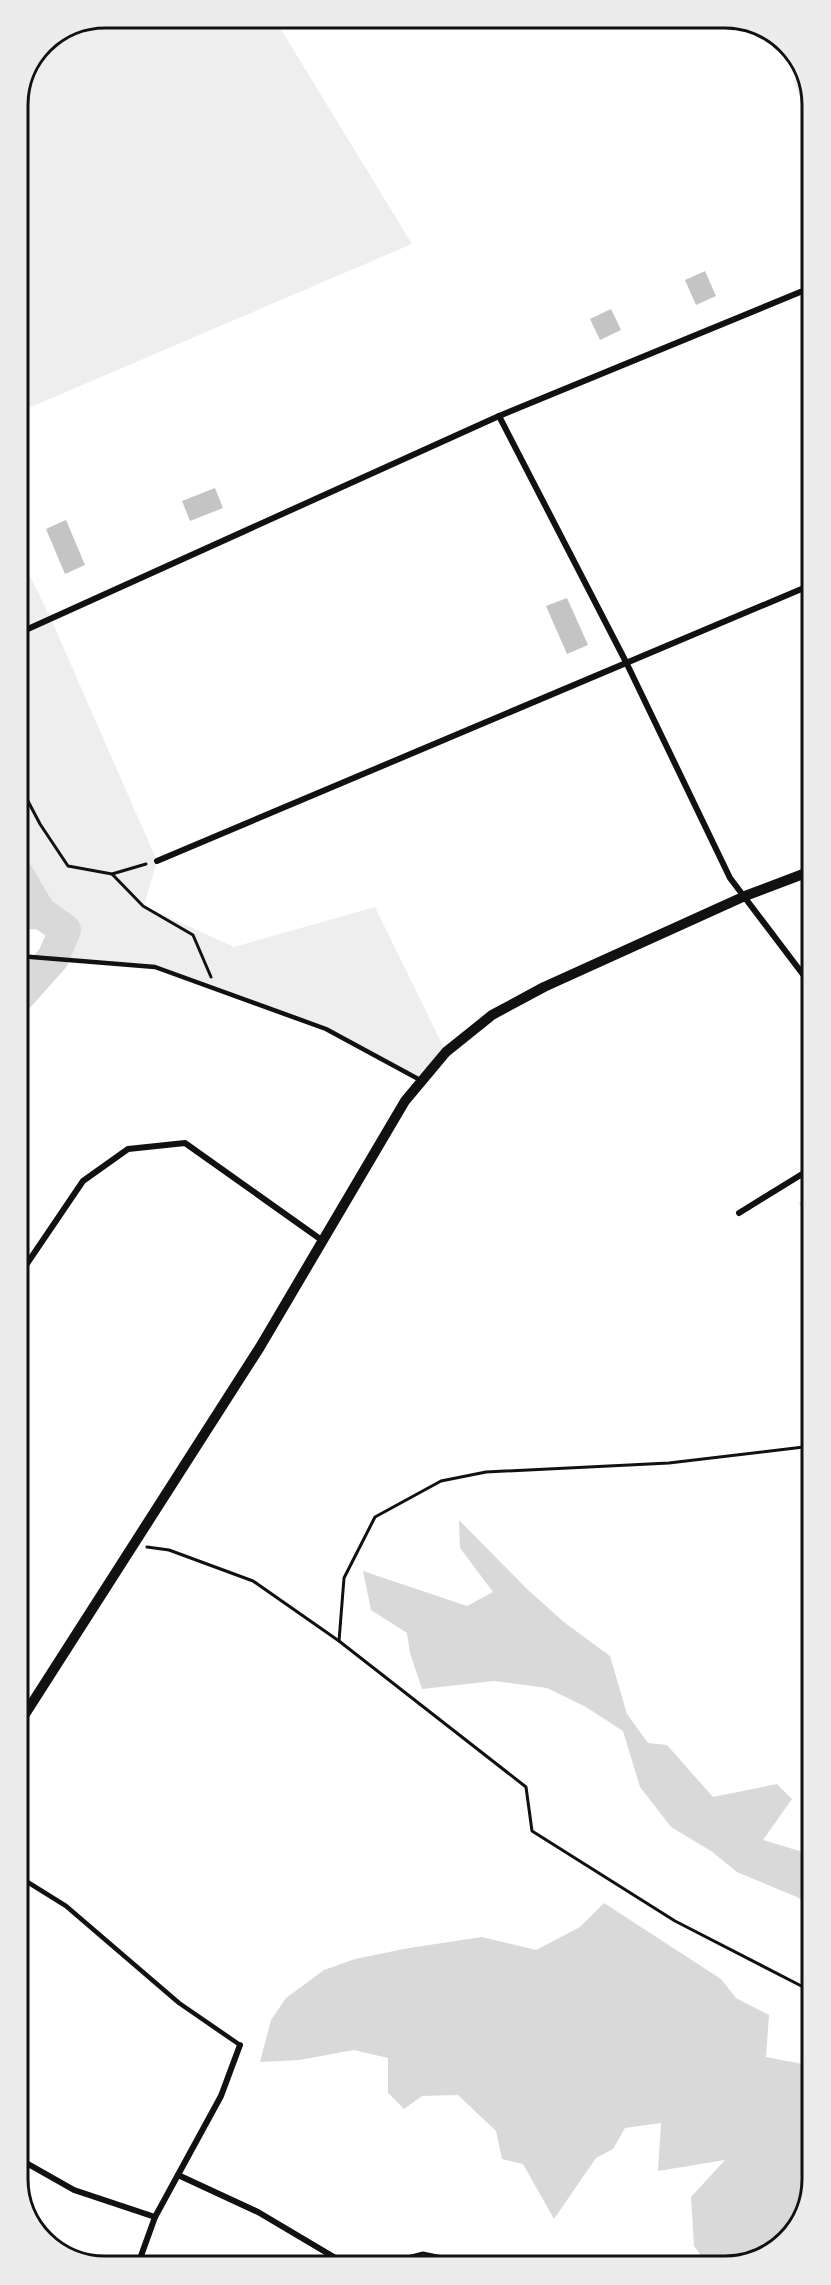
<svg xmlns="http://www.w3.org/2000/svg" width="831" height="2285" viewBox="0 0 831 2285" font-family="'PT Sans',sans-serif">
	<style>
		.green { fill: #eee }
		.water { fill: #d9d9d9 }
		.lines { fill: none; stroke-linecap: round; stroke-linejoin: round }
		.river { stroke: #d9d9d9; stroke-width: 32 }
		.building { fill: #c4c4c4 }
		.path { stroke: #111; stroke-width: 3 }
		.service { stroke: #111; stroke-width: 4.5 }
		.minor { stroke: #111; stroke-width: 6 }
		.tertiary { stroke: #111; stroke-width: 10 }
		.rim { fill: none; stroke: #111; stroke-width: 3 }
	</style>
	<rect width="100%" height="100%" fill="#fff"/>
	<g class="green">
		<polygon points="106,18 274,18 412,244 19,412 18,100 44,44"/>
		<polygon points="805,76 810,83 810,124 793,80"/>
		<polygon points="19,553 51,619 157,861 144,906 234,947 375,907 446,1052 422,1081 326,1029 155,967 53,958 65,930 19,845"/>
	</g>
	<g class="water">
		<polygon points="19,845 52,901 65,930 19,929"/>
		<polygon points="459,1520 528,1590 565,1623 610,1656 627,1714 648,1743 667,1745 713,1797 777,1784 792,1799 763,1840 813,1855 813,1908 797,1897 737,1872 711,1851 671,1827 640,1787 623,1731 586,1707 547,1688 494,1681 422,1689 410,1653 407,1633 371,1610 363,1571 467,1606 493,1592 460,1548"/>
		<polygon points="604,1903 721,1979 736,1998 769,2015 766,2057 813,2066 813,2179 795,2233 748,2264 707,2264 694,2246 691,2197 725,2160 658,2171 661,2123 625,2128 613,2149 596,2158 554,2219 523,2164 502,2159 496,2131 458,2095 422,2096 404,2109 388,2093 388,2058 354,2050 299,2060 260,2062 271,2020 286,1998 324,1970 355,1959 409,1948 482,1937 536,1950 580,1927"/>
	</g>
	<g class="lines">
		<polyline class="river" points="19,897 65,930 53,958 19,996"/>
	</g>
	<g class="building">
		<polygon points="705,271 716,296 696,305 685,280"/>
		<polygon points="611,309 621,330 600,340 590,319"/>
		<polygon points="215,488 223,508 190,521 182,501"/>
		<polygon points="66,520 85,565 65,574 46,529"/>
		<polygon points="567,598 588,645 567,654 546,606"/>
		<polygon points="812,1195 812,1222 799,1203"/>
	</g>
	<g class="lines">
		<g class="path">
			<polyline points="19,784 40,824 68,866 112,874 146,864"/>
			<polyline points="112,874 143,906 193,935 211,977"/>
			<polyline points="147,1547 169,1550 253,1581 339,1641 526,1787 532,1831 675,1921 813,1992"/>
			<polyline points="339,1641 344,1578 375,1517 441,1481 486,1472 669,1463 812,1446"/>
			<polyline points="372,2266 423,2253 481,2265"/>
		</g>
		<g class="service">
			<polyline points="19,956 155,967 326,1029 422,1081"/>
			<polyline points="21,1878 66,1906 179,2003 240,2045"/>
		</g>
		<g class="minor">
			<polyline points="499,416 626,662 730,878 811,985"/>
			<polyline points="19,633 499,416 810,288"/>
			<polyline points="157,861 811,585"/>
			<polyline points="739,1213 812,1168"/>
			<polyline points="20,1274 83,1181 128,1149 185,1143 323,1241"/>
			<polyline points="21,2160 74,2190 155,2217"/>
			<polyline points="178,2175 258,2212 349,2266"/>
			<polyline points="137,2267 155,2217 221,2096 240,2045"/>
		</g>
		<polyline class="tertiary" points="20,1722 260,1347 405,1101 446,1052 492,1015 544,987 745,896 811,871"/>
	</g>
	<path d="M0 0H831V2285H0ZM105 28H725A77 77 0 0 1 802 105V2179A77 77 0 0 1 725 2256H105A77 77 0 0 1 28 2179V105A77 77 0 0 1 105 28Z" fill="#ececec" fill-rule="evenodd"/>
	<path class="rim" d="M105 28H725A77 77 0 0 1 802 105V2179A77 77 0 0 1 725 2256H105A77 77 0 0 1 28 2179V105A77 77 0 0 1 105 28Z"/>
</svg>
